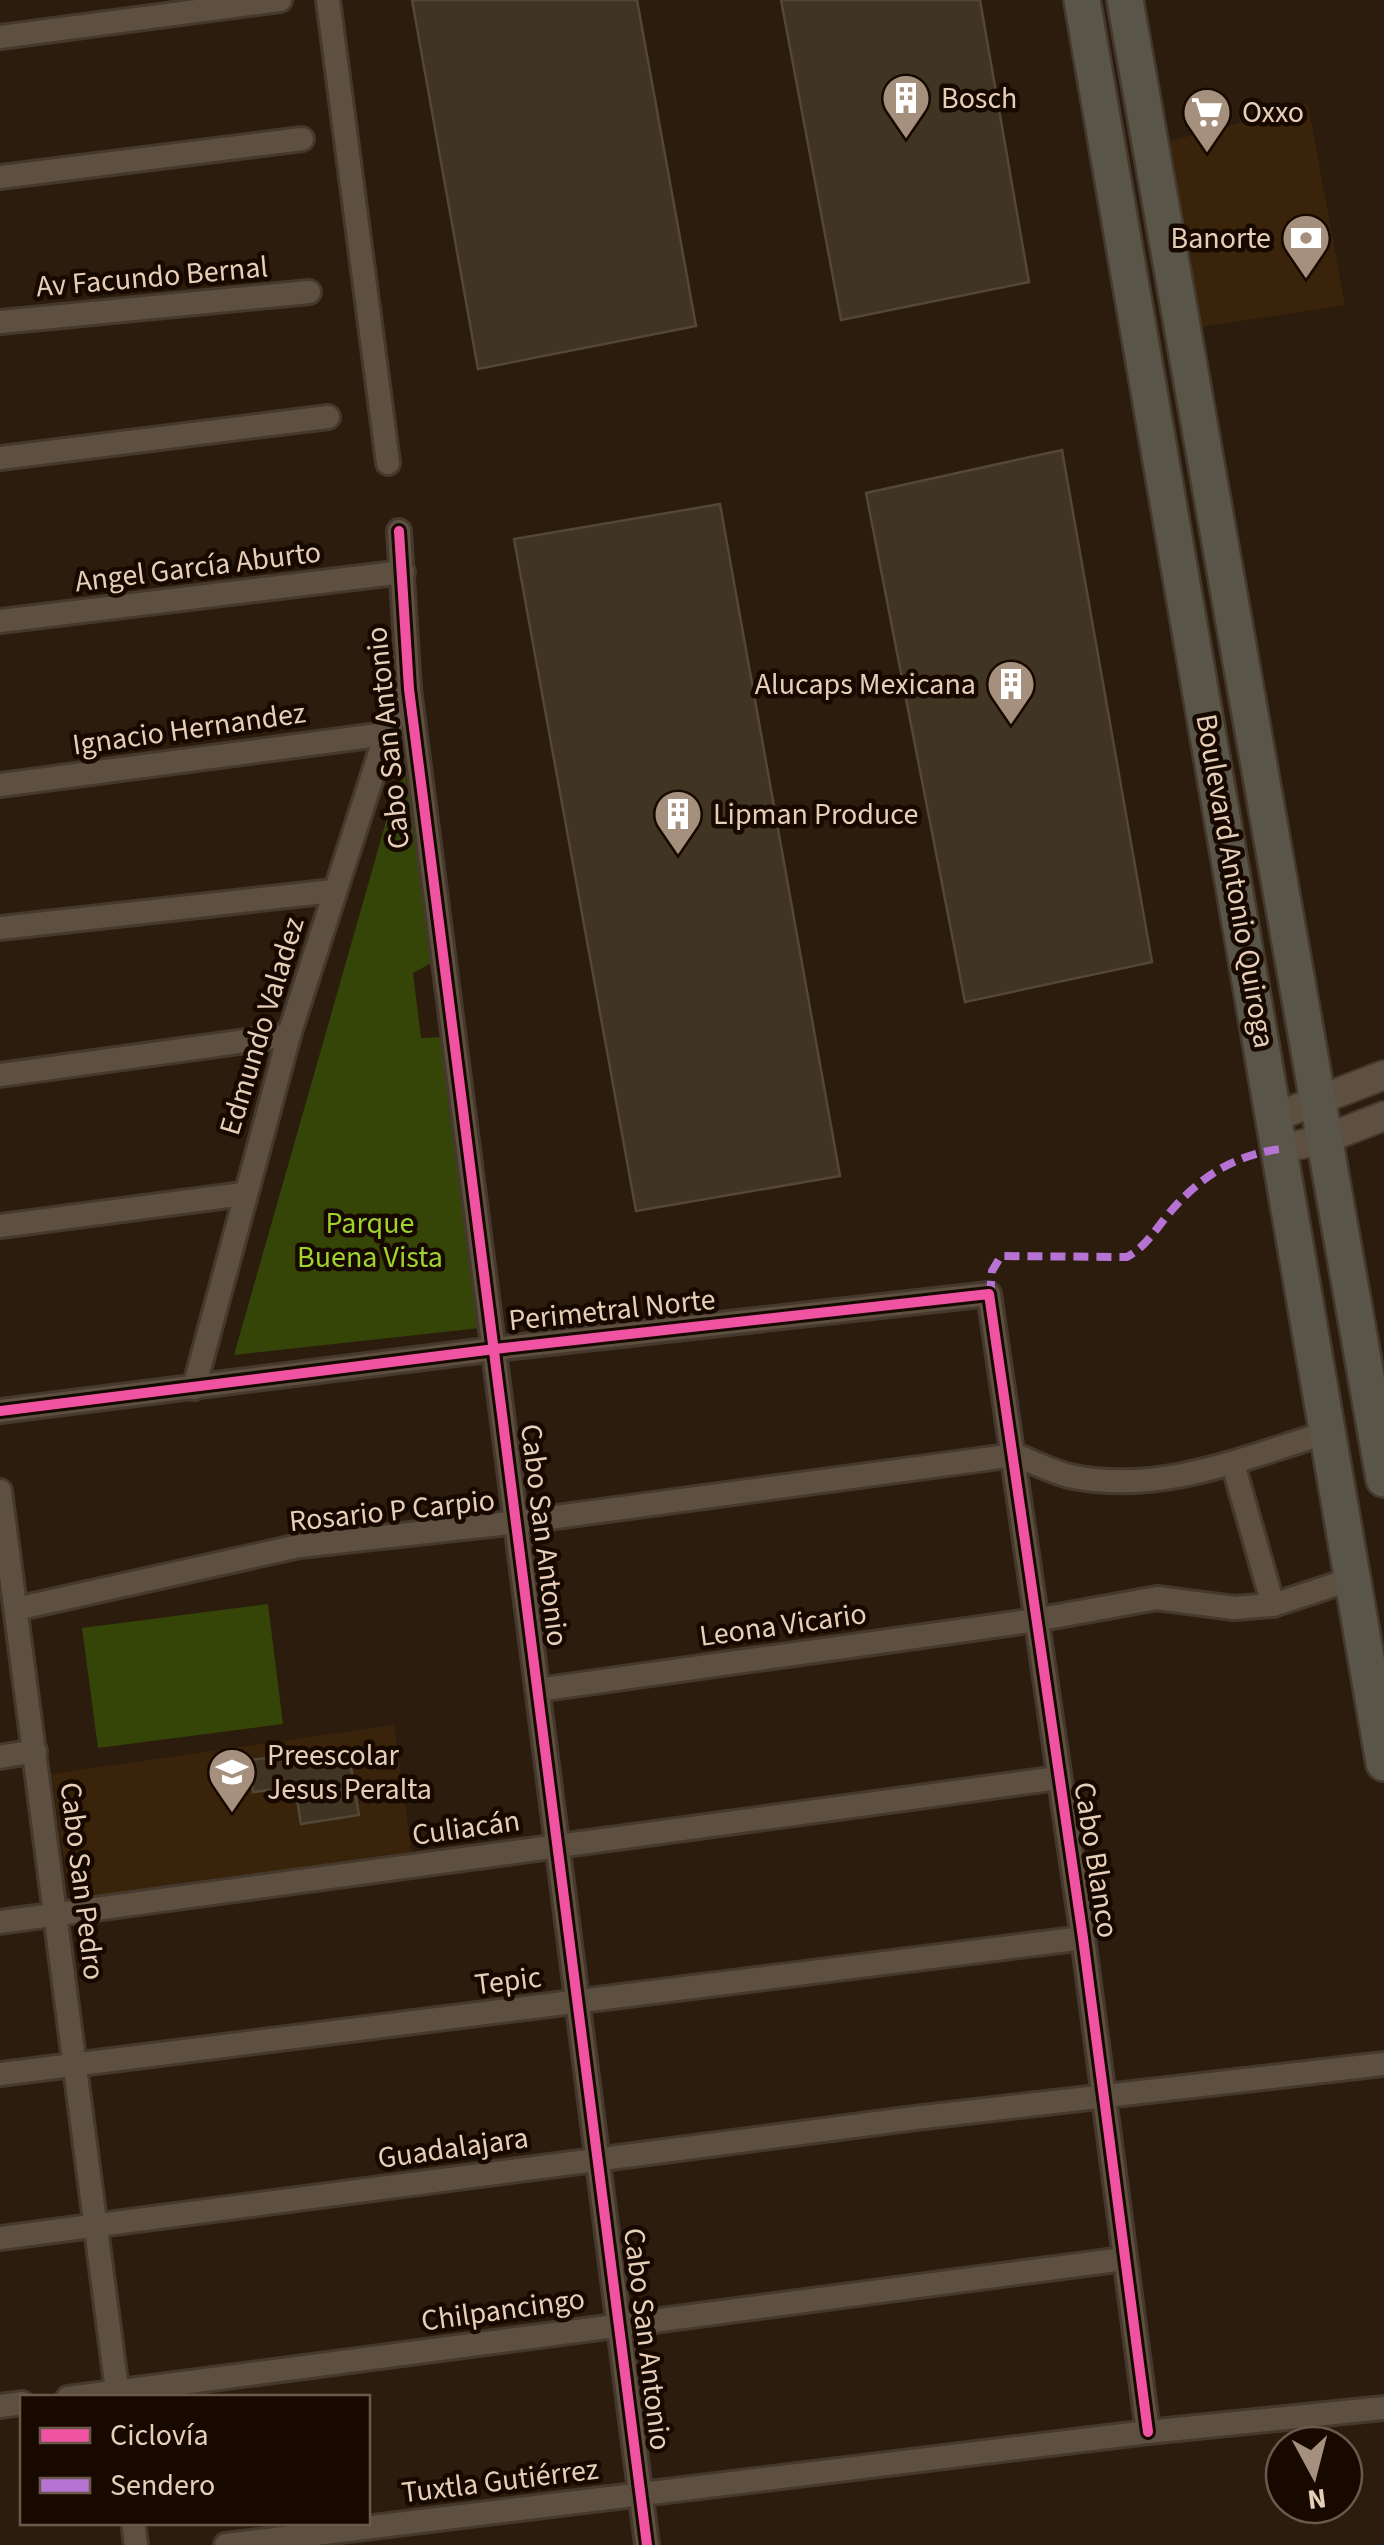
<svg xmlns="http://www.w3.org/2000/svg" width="1384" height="2545" viewBox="0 0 1384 2545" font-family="'Source Sans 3',sans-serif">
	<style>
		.built { fill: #39230a }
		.green { fill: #354507 }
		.building { fill: #403422; stroke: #534736; stroke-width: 2.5 }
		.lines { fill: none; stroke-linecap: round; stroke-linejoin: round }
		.minor-casing { stroke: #45392d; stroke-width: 28 }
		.tertiary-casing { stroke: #45392d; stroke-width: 32 }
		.primary-casing { stroke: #45392d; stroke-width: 40 }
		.minor { stroke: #5d5041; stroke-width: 22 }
		.tertiary { stroke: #5d5041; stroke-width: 28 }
		.primary { stroke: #595649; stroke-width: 35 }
		.quiet { stroke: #b673d3; stroke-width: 8; stroke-dasharray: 15 8; stroke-linecap: butt }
		.cycleway-casing { stroke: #180900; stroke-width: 16 }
		.cycleway { stroke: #f153a3; stroke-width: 10 }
		.labels { text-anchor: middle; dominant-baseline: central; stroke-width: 9; stroke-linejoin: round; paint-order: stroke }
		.poi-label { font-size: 30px; fill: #e6cfb9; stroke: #180900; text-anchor: start }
		.street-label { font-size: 30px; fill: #e6cfb9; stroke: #180900 }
		.park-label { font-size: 30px; fill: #9ed42c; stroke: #180900 }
	</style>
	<rect width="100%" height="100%" fill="#2b1c0d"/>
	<g class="built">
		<polygon points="1308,104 1345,305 1201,327 1167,142"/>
		<polygon points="394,1725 412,1853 86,1900 82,1878 67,1880 51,1774"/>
	</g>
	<g class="green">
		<polygon points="403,762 437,960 413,973 421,1038 444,1037 480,1328 234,1355"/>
		<polygon points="268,1604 283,1724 98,1748 82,1628"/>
	</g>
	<g class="building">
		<polygon points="412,0 637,0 696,326 478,369"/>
		<polygon points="781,0 980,0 1029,282 841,320"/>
		<polygon points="1062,450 1152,962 965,1002 866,493"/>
		<polygon points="720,504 840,1176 636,1211 514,539"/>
		<polygon points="348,1749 359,1815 301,1824 295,1787 253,1792 249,1760"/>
	</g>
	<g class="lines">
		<g class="minor-casing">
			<g id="minor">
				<polyline points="328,0 388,463"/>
				<polyline points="0,37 280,0"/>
				<polyline points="0,177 302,139"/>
				<polyline points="0,322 309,292"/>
				<polyline points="0,458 328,417"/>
				<polyline points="399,531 409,689 647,2545"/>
				<polyline points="0,621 403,572"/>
				<polyline points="0,785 386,734"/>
				<polyline points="0,928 333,891"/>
				<polyline points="0,1075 289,1035"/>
				<polyline points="0,1226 243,1194"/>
				<polyline points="194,1388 289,1035 386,734 409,689"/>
				<polyline points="0,1411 495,1349 989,1294 1083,1938 1148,2432"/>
				<polyline points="1233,1464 1273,1605"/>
				<polyline points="0,1491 118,2398"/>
				<path d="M16 1609 299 1546 519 1522 1015 1455C1034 1462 1054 1473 1074 1477 1162 1494 1243 1458 1326 1433"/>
				<polyline points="538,1690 1036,1620 1157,1598 1234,1608 1273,1605 1352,1579"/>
				<polyline points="0,1757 35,1751"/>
				<polyline points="0,1922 1058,1778"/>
				<polyline points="0,2074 1083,1938"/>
				<polyline points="0,2238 915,2118 1384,2064"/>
				<polyline points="68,2398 1124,2259"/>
				<polyline points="0,2406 22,2403"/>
				<polyline points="133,2522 136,2545"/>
				<polyline points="226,2545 1148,2432 1384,2408"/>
			</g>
		</g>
		<g class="tertiary-casing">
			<g id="tertiary">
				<polyline points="1275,1117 1384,1075"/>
				<polyline points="1280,1149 1325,1139 1384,1116"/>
			</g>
		</g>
		<g class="primary-casing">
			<g id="primary">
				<polyline points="1082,0 1384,1763"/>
				<polyline points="1125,0 1384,1479"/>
			</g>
		</g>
		<use href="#minor" class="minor"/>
		<use href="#tertiary" class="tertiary"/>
		<use href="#primary" class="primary"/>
		<path class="quiet" d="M990 1296 992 1271 1001 1256 1127 1257C1144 1248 1154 1232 1166 1217 1197 1179 1231 1156 1280 1149"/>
		<g class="cycleway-casing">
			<g id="cycleway">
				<polyline points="399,531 409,689 647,2545"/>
				<polyline points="0,1411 495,1349 989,1294 1083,1938 1148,2432"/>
			</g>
		</g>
		<use href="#cycleway" class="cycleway"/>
	</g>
	<defs>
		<g id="building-pin" transform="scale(2.5)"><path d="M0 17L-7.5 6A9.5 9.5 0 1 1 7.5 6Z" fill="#a5907d" stroke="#180900"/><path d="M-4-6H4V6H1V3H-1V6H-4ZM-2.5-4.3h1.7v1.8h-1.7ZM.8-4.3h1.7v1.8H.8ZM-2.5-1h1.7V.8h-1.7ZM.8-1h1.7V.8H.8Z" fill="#fff"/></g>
		<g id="supermarket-pin" transform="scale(2.5)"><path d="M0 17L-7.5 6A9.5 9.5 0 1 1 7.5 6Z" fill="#a5907d" stroke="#180900"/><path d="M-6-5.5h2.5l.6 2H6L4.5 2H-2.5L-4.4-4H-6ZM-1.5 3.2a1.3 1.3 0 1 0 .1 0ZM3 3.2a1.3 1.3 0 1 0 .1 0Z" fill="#fff"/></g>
		<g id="bank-pin" transform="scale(2.5)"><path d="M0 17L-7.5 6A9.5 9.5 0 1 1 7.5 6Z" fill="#a5907d" stroke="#180900"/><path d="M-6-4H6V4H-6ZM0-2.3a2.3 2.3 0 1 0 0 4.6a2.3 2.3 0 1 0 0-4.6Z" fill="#fff"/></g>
		<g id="school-pin" transform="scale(2.5)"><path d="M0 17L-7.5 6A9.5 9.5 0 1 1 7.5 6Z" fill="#a5907d" stroke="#180900"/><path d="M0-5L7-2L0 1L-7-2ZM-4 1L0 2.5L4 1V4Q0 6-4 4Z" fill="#fff"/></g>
	</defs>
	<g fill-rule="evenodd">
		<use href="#building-pin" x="906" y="98"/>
		<use href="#supermarket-pin" x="1207" y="112"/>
		<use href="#bank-pin" x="1306" y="238"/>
		<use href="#building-pin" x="1011" y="684"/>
		<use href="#building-pin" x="678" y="814"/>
		<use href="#school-pin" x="232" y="1772"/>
	</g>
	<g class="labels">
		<g class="poi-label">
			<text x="941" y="98">Bosch</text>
			<text x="1242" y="112">Oxxo</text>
			<text x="1271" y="238" text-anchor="end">Banorte</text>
			<text x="976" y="684" text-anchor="end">Alucaps Mexicana</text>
			<text x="713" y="814">Lipman Produce</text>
			<text x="267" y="1755">Preescolar<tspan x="267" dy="34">Jesus Peralta</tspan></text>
		</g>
		<g class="street-label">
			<text transform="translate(152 277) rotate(-5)">Av Facundo Bernal</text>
			<text transform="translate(198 567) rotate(-7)">Angel García Aburto</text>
			<text transform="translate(189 729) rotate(-8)">Ignacio Hernandez</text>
			<text transform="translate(388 738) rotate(-96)">Cabo San Antonio</text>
			<text transform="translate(1235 881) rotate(80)">Boulevard Antonio Quiroga</text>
			<text transform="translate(262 1026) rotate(-73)">Edmundo Valadez</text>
			<text transform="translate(612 1310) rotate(-6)">Perimetral Norte</text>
			<text transform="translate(392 1511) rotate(-6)">Rosario P Carpio</text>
			<text transform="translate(544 1535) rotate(83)">Cabo San Antonio</text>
			<text transform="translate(783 1625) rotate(-8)">Leona Vicario</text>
			<text transform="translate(466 1828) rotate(-8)">Culiacán</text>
			<text transform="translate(1096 1860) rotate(81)">Cabo Blanco</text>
			<text transform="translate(82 1881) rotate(83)">Cabo San Pedro</text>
			<text transform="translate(508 1981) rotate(-7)">Tepic</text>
			<text transform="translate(453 2148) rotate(-8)">Guadalajara</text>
			<text transform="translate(503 2310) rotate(-8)">Chilpancingo</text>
			<text transform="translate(647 2339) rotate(83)">Cabo San Antonio</text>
			<text transform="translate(500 2481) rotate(-7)">Tuxtla Gutiérrez</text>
		</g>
		<g class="park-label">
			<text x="370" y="1223">Parque<tspan x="370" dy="34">Buena Vista</tspan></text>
		</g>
	</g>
	<rect x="20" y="2395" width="350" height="130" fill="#180900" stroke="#6a584a" stroke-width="2.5"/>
	<rect x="40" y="2428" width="50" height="15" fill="#f153a3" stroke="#6a584a" stroke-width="2.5"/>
	<text x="110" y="2445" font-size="30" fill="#e6cfb9">Ciclovía</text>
	<rect x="40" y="2478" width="50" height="15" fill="#b673d3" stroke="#6a584a" stroke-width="2.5"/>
	<text x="110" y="2495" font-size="30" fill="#e6cfb9">Sendero</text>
	<g transform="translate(1314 2475) rotate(173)"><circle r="48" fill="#180900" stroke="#6a584a" stroke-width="2.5"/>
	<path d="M0-8L18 38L0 25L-18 38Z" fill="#a5907d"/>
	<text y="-15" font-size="28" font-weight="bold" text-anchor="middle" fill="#e6cfb9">N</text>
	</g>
</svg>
